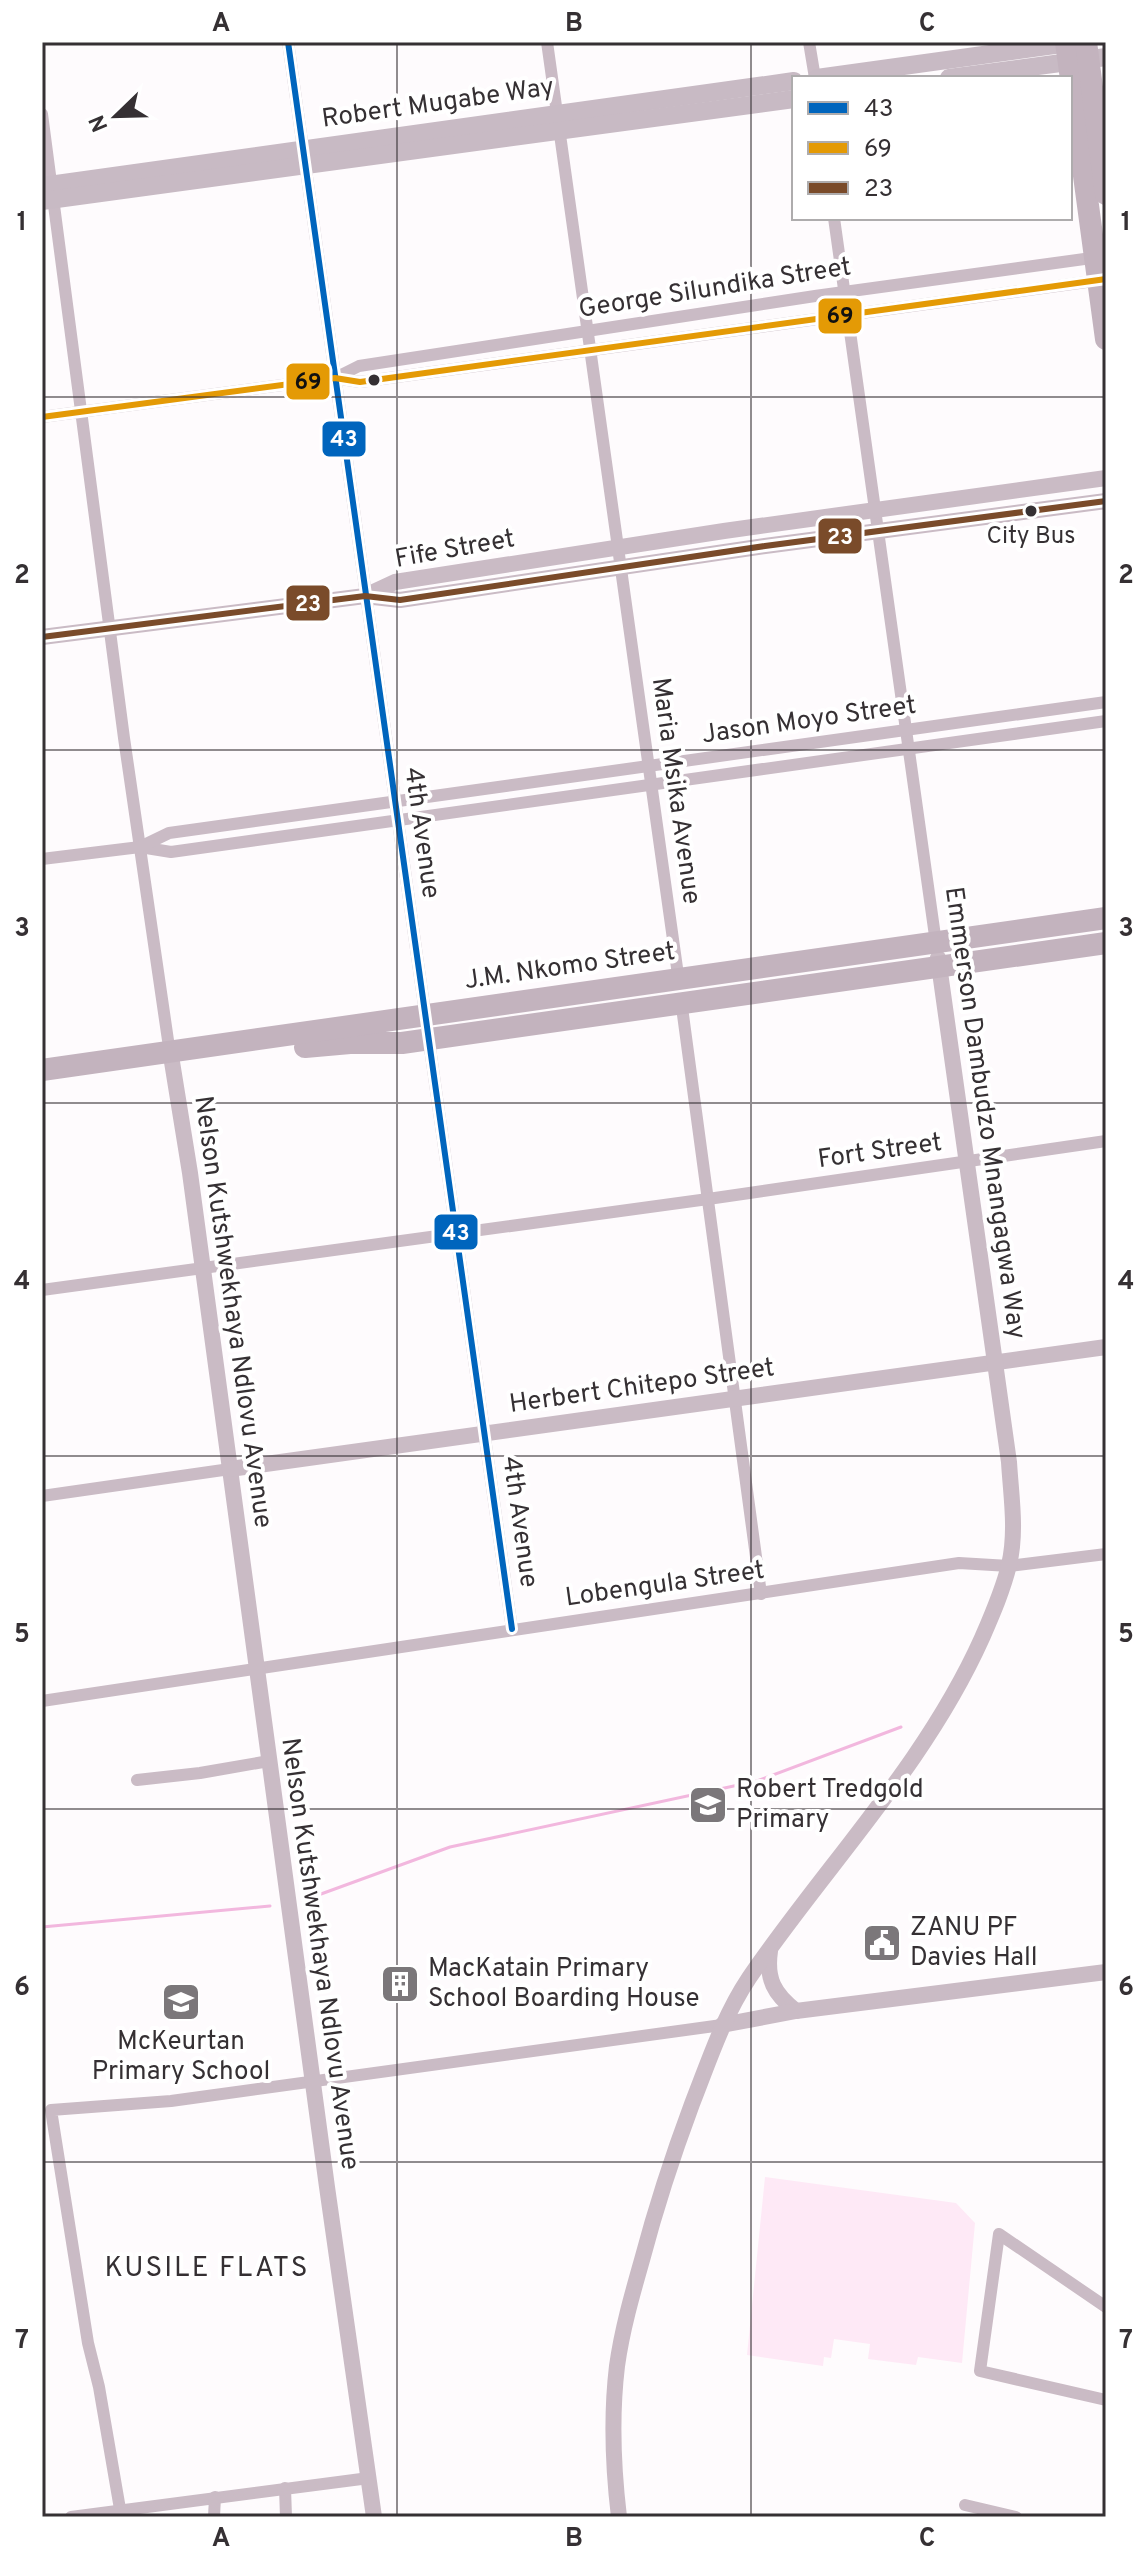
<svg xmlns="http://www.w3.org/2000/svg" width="1148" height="2559" viewBox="0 0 1148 2559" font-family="Overpass,sans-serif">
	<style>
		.grass { fill: #fee9f6 }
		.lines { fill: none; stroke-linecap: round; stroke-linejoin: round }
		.stream { stroke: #f2b7de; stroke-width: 3 }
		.minor { stroke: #cabbc5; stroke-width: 12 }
		.tertiary { stroke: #cabbc5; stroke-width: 16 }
		.secondary { stroke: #c8bac4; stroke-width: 18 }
		.trunk { stroke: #c3b3be; stroke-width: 22 }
		.bus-1-casing { stroke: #fff; stroke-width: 12 }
		.bus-2-casing { stroke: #fff; stroke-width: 12 }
		.bus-3-casing { stroke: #fff; stroke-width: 12 }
		.bus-1 { stroke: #0065bd; stroke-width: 6 }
		.bus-2 { stroke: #e49a05; stroke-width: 6 }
		.bus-3 { stroke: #7a4b2a; stroke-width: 6 }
		.grid { fill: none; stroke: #353033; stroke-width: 2; stroke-opacity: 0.55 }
		.bus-dot { fill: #353033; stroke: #fff; stroke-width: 3 }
		.labels { text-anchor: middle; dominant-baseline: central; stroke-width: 8; stroke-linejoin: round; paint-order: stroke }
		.bus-label { font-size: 24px; fill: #353033; stroke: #fff }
		.street-label { font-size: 26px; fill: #353033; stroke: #fff }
		.poi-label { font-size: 26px; fill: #353033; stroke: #fff; text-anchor: start }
		.neighbourhood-label { font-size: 28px; letter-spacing: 2px; fill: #353033; stroke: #fff }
		.line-badge { stroke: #fff; stroke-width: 3 }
		.badge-label { font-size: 22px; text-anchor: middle; font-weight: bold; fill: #fff }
		.pale-badge-label { font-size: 22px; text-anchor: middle; font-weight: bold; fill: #111 }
		.neatline { fill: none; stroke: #353033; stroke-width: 3 }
		.grid-label { font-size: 26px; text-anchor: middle; font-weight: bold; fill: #353033 }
	</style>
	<rect width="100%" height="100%" fill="#fefbfd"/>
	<polygon class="grass" points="765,2177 956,2203 975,2223 962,2363 918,2357 916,2365 868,2359 870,2344 834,2339 831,2358 824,2357 823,2366 747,2355"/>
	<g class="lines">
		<g class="stream">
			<polyline points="321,1894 450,1847 757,1781 901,1727"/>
			<polyline points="42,1927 270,1906"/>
		</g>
		<g class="minor">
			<polyline points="288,42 512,1629"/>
			<polyline points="547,42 679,982"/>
			<polyline points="809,42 815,78"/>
			<polyline points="42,114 124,738 170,1054"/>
			<polyline points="834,218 935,936"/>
			<polyline points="335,378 359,366 815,296 1106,256"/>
			<polyline points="42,417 335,378 360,382 1101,280"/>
			<polyline points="140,847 171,852 1106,721"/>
			<polyline points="42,859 140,847 169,833 1106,702"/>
			<polyline points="681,1000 761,1594"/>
			<polyline points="42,1290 708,1199 1106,1141"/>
			<polyline points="42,1496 230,1469"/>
			<polyline points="42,1701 959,1563 1009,1566 1106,1554"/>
			<polyline points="137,1780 200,1773 269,1761"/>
			<polyline points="1106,2307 999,2234 980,2371 1106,2400"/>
			<polyline points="285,2488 286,2517"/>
			<polyline points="965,2505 1016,2517"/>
			<polyline points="120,2509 99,2387 88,2343 51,2110 171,2101 722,2025"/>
			<polyline points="71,2517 369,2478"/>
			<polyline points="214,2517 215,2497"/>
		</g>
		<g class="tertiary">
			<polyline points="367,595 395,582 724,531 1106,478"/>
			<polyline points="42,637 365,596 400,600 765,546 1106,501"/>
			<polyline points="172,1062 190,1173 327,2187 374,2517"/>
			<polyline points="230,1469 1106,1347"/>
			<path d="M770 1951C766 1979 774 1994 796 2011"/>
			<polyline points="722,2025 796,2011 1106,1972"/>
			<path d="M619 2517C613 2467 611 2416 617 2366 622 2330 632 2295 642 2260 656 2207 673 2155 692 2104 709 2061 723 2017 749 1978 827 1864 925 1765 982 1638 992 1615 1003 1590 1009 1565 1017 1531 1011 1496 1009 1462L938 958"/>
		</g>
		<g class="secondary">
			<polyline points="817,78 1076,42"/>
			<polyline points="949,78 1106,57"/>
			<polyline points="42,186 794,81"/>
			<polyline points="42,201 794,99"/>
		</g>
		<g class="trunk">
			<polyline points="1066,42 1106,339"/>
			<polyline points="1086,42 1106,194"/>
			<polyline points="305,1047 350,1043 402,1043 1106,943"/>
			<polyline points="42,1070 1106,918"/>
		</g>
		<g class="bus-1-casing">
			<polyline id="bus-1" points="288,42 512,1629"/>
		</g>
		<g class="bus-2-casing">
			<polyline id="bus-2" points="42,417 335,378 360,382 1106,279"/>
		</g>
		<g class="bus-3-casing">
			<polyline id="bus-3" points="42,637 365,596 400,600 765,546 1106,501"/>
		</g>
		<use href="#bus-1" class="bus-1"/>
		<use href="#bus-2" class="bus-2"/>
		<use href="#bus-3" class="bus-3"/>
	</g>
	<path class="grid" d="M397 42V2517M751 42V2517M42 397H1106M42 750H1106M42 1103H1106M42 1456H1106M42 1809H1106M42 2162H1106"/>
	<defs>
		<g id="school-square" transform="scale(2)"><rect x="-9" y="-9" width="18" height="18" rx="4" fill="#7b777a" stroke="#fff"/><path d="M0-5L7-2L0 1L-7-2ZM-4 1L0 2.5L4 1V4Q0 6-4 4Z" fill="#fff"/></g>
		<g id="civic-square" transform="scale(2)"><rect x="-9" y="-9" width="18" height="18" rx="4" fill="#7b777a" stroke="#fff"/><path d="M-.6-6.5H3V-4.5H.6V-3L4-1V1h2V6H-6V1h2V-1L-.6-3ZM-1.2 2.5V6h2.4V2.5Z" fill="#fff"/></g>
		<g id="building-square" transform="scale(2)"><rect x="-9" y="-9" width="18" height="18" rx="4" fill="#7b777a" stroke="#fff"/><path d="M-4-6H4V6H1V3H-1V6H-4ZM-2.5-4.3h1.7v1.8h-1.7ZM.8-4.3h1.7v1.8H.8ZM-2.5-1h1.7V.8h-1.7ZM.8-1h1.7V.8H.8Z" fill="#fff"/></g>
	</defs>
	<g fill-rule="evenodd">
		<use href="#school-square" x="708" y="1805"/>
		<use href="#civic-square" x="882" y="1943"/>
		<use href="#building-square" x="400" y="1984"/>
		<use href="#school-square" x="181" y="2002"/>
	</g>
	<g class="bus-dot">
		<circle cx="374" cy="380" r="7"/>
		<circle cx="1031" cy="511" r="7"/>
	</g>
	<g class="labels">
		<g class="bus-label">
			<text x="1031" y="537">City Bus</text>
		</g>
		<g class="street-label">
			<text transform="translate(438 104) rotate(-8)">Robert Mugabe Way</text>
			<text transform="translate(715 289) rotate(-9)">George Silundika Street</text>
			<text transform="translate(455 550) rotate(-10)">Fife Street</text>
			<text transform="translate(809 721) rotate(-8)">Jason Moyo Street</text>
			<text transform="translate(675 791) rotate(82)">Maria Msika Avenue</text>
			<text transform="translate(421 833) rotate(82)">4th Avenue</text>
			<text transform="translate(570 967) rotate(-8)">J.M. Nkomo Street</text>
			<text transform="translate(984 1113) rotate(82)">Emmerson Dambudzo Mnangagwa Way</text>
			<text transform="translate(880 1152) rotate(-8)">Fort Street</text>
			<text transform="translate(232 1312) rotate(82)">Nelson Kutshwekhaya Ndlovu Avenue</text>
			<text transform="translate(642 1387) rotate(-8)">Herbert Chitepo Street</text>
			<text transform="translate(519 1522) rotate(82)">4th Avenue</text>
			<text transform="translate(665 1585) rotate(-8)">Lobengula Street</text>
			<text transform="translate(319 1954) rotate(82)">Nelson Kutshwekhaya Ndlovu Avenue</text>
		</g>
		<g class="poi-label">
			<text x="736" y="1790">Robert Tredgold<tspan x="736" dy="30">Primary</tspan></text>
			<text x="910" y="1928">ZANU PF<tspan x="910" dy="30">Davies Hall</tspan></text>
			<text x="428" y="1969">MacKatain Primary<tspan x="428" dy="30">School Boarding House</tspan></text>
			<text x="181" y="2042" text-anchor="middle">McKeurtan<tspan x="181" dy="30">Primary School</tspan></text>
		</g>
		<g class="neighbourhood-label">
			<text x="207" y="2269">KUSILE FLATS</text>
		</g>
	</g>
	<g class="line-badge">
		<rect x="817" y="297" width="46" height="38" rx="8" fill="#e49a05"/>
		<rect x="285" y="362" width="46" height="39" rx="8" fill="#e49a05"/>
		<rect x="321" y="420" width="46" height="38" rx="8" fill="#0065bd"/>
		<rect x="817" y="517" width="46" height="38" rx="8" fill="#7a4b2a"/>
		<rect x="285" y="584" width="46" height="38" rx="8" fill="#7a4b2a"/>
		<rect x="433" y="1213" width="46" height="38" rx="8" fill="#0065bd"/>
	</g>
	<g class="badge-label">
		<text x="344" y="446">43</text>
		<text x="840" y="544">23</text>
		<text x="308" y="611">23</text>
		<text x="456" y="1240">43</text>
	</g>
	<g class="pale-badge-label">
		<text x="840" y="323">69</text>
		<text x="308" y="389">69</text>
	</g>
	<rect width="1148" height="2559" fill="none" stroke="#ffffff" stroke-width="88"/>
	<rect x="792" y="76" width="280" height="144" fill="#ffffff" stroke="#aeacad" stroke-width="2"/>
	<rect x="808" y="102" width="40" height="12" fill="#0065bd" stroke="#aeacad" stroke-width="2"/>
	<text x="864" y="116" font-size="24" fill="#353033">43</text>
	<rect x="808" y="142" width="40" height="12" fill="#e49a05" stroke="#aeacad" stroke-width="2"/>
	<text x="864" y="156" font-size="24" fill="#353033">69</text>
	<rect x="808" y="182" width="40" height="12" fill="#7a4b2a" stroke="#aeacad" stroke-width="2"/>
	<text x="864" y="196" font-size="24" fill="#353033">23</text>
	<g transform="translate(116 116) rotate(247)" stroke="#ffffff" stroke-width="6" paint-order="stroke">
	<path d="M0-6L14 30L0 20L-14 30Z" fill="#353033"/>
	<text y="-12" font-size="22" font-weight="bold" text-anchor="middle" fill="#353033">N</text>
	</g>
	<rect x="44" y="44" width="1060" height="2471" class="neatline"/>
	<g class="grid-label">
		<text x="221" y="31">A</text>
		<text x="574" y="31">B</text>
		<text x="927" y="31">C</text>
		<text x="22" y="230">1</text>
		<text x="1126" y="230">1</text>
		<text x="22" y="583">2</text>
		<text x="1126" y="583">2</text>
		<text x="22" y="936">3</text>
		<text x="1126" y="936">3</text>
		<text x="22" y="1289">4</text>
		<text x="1126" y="1289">4</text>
		<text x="22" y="1642">5</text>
		<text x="1126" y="1642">5</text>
		<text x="22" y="1995">6</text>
		<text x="1126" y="1995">6</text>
		<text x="22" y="2348">7</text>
		<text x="1126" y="2348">7</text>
		<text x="221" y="2546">A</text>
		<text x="574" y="2546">B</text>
		<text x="927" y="2546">C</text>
	</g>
</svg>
